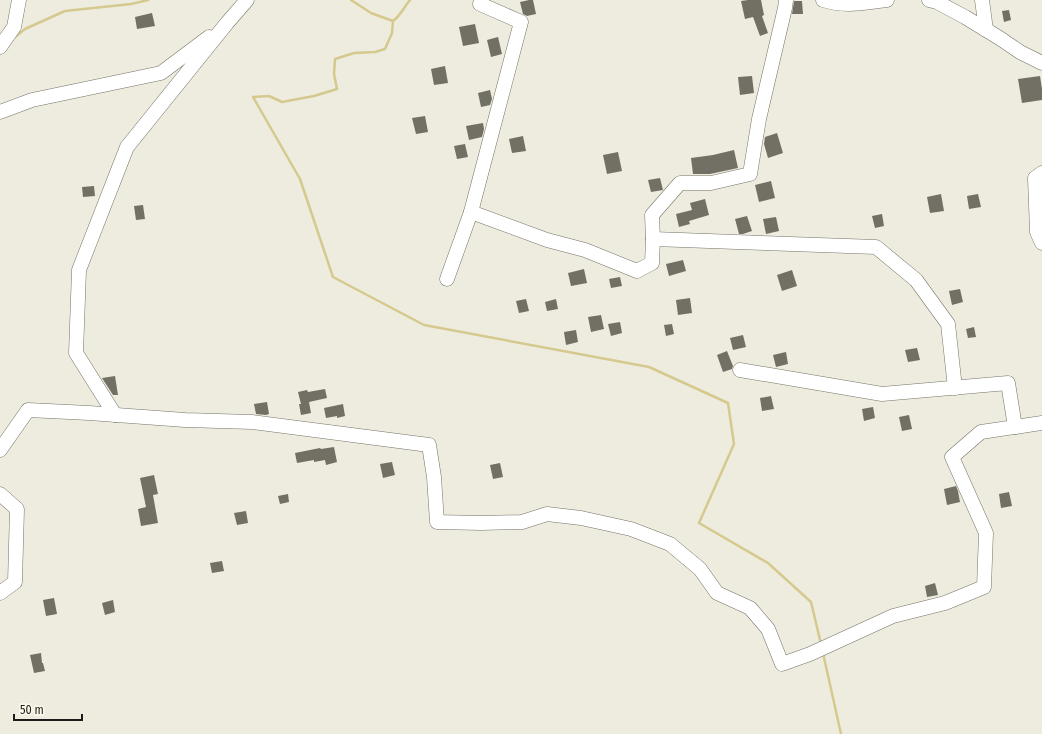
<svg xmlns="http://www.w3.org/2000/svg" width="1042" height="734" viewBox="0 0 1042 734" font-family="'Fira Sans Condensed',sans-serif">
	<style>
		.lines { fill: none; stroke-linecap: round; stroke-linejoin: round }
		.stream { stroke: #d5c98e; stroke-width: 2.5 }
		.building { fill: #727064 }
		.minor-casing { stroke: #757368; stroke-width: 15 }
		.minor { stroke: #fff; stroke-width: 14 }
	</style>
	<rect width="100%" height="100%" fill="#eeecdf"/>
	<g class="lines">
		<g class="stream">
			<polyline points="351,0 371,13 393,21"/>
			<path d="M410 0C404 7 401 15 393 21L392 33 385 49 375 52 354 53 335 59 334 74 337 89 314 96 282 102 269 96 253 97 300 179 333 277 424 325 649 367 728 403 734 444 699 523 768 563 811 602 821 644"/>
			<polyline points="15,37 25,29 65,11 131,4 148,0"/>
			<polyline points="823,653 841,734"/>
		</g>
	</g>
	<g class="building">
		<polygon points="529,0 533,0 536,14 527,16 523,14 520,2"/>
		<polygon points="748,0 761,0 764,15 762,16 768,33 760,36 753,17 745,19 741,1"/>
		<polygon points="794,1 802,1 803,14 792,14"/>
		<polygon points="1009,10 1011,20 1004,22 1002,11"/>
		<polygon points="152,13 155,26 137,29 135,17"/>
		<polygon points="475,24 479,43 463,46 459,27"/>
		<polygon points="498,37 502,54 491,57 487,40"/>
		<polygon points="445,66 448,83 434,85 431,69"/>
		<polygon points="752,76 754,93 740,95 738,77"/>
		<polygon points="1040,76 1042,89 1042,100 1022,103 1018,79"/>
		<polygon points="490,90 492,99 490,105 481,107 478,93"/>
		<polygon points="425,116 428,132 416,134 412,118"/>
		<polygon points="483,123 484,129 482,137 469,140 466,126"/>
		<polygon points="777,133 783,153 768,158 764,144 765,137"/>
		<polygon points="523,136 526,151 512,153 509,139"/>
		<polygon points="465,144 468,157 457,159 454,146"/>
		<polygon points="734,150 738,168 710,174 693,174 691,158 713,155"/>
		<polygon points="618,152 622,171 607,174 603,155"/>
		<polygon points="660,178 663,190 651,192 648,180"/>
		<polygon points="771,181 775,198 759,202 755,185"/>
		<polygon points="94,186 95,196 83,197 82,187"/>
		<polygon points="941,194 944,211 930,213 927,197"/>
		<polygon points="978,194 981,207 969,209 967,196"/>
		<polygon points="705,199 709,215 689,221 690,224 679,227 676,214 692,210 690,203"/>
		<polygon points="143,205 145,219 136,220 134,206"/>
		<polygon points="882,214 884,226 875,228 872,216"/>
		<polygon points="747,216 752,231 743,234 739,234 735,219"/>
		<polygon points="776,217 779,231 766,234 763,219"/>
		<polygon points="683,260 686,271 669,276 666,264"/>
		<polygon points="584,269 587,283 571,286 568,273"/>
		<polygon points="792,270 797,286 782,291 777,275"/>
		<polygon points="620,277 622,286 611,288 609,279"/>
		<polygon points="960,289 963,302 952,305 949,291"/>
		<polygon points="690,298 692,313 678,315 676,300"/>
		<polygon points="526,299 529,311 519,313 516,301"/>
		<polygon points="556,299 558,309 547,311 545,302"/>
		<polygon points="601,315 604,329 591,332 588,317"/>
		<polygon points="620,322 622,333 611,336 608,324"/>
		<polygon points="672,324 674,334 666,336 664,325"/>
		<polygon points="974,327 976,337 968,338 966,329"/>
		<polygon points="576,330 578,342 566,345 564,332"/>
		<polygon points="743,335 746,347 733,350 730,338"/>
		<polygon points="917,348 920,360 908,362 905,350"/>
		<polygon points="727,351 733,366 732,369 723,372 717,355"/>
		<polygon points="786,352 788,364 776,367 773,355"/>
		<polygon points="115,376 118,395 113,395 102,378"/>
		<polygon points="325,389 327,398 309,402 311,413 301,415 299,404 301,404 298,392 307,390 308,392"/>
		<polygon points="771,396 774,409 762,411 760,398"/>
		<polygon points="267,402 269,414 266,415 256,414 254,404"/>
		<polygon points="343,404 345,416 337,418 337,416 326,418 324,408"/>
		<polygon points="873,407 875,418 864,421 862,409"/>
		<polygon points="909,415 912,429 902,431 899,417"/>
		<polygon points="334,447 337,462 326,465 325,460 314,462 314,460 297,463 295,453 320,448 321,449"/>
		<polygon points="392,462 395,475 383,478 380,464"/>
		<polygon points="500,463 503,477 493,479 490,465"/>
		<polygon points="154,475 158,494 153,495 158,523 141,526 138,509 146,507 140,478"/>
		<polygon points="956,486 958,491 960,502 947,505 944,489"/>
		<polygon points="1009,492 1012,506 1001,508 999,494"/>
		<polygon points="288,494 289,502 280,504 278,496"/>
		<polygon points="246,511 248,523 237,525 234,513"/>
		<polygon points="222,561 224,571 212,573 210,563"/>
		<polygon points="935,583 938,595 927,597 925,586"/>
		<polygon points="54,598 57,614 46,616 43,600"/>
		<polygon points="113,600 115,612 105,615 102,603"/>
		<polygon points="41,653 42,663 43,663 45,671 34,673 30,655"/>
	</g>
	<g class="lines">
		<g class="minor-casing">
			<g id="minor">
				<path d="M823 0C844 7 866 3 887 0"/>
				<polyline points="929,0 937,2 965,17 1001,39 1020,52 1042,63"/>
				<polyline points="982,0 986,30"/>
				<polyline points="0,47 14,27 19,0"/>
				<polyline points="0,112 32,100 161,73 209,37"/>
				<polyline points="1042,173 1035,178 1037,232 1042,243"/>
				<polyline points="471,212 521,22 480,4 482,0"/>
				<polyline points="653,239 876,247 916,280 948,324 955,388"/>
				<polyline points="447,279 471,212 547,240 585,250 637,271 652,263 653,239 652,215 680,183 711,183 750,174 759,119 785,8 786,0"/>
				<polyline points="740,370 882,394 1008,383 1015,427"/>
				<polyline points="115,415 76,353 79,270 127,147 227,23 247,0"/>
				<polyline points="0,450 28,410 89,413 185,420 252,422 429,445 434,477 437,522 481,523 522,522 547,514 581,518 631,529 670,544 700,569 717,593 750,608 768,629 782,664 810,654 893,616 945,603 984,587 986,533 952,457 981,432 1042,423"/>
				<polyline points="0,494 17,509 15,582 0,593"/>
			</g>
		</g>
		<use href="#minor" class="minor"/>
	</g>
	<path d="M14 714v6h68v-6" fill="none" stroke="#1d1c18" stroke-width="2"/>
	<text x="20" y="714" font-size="12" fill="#1d1c18" stroke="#fcf9ec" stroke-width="3" paint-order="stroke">50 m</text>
</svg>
